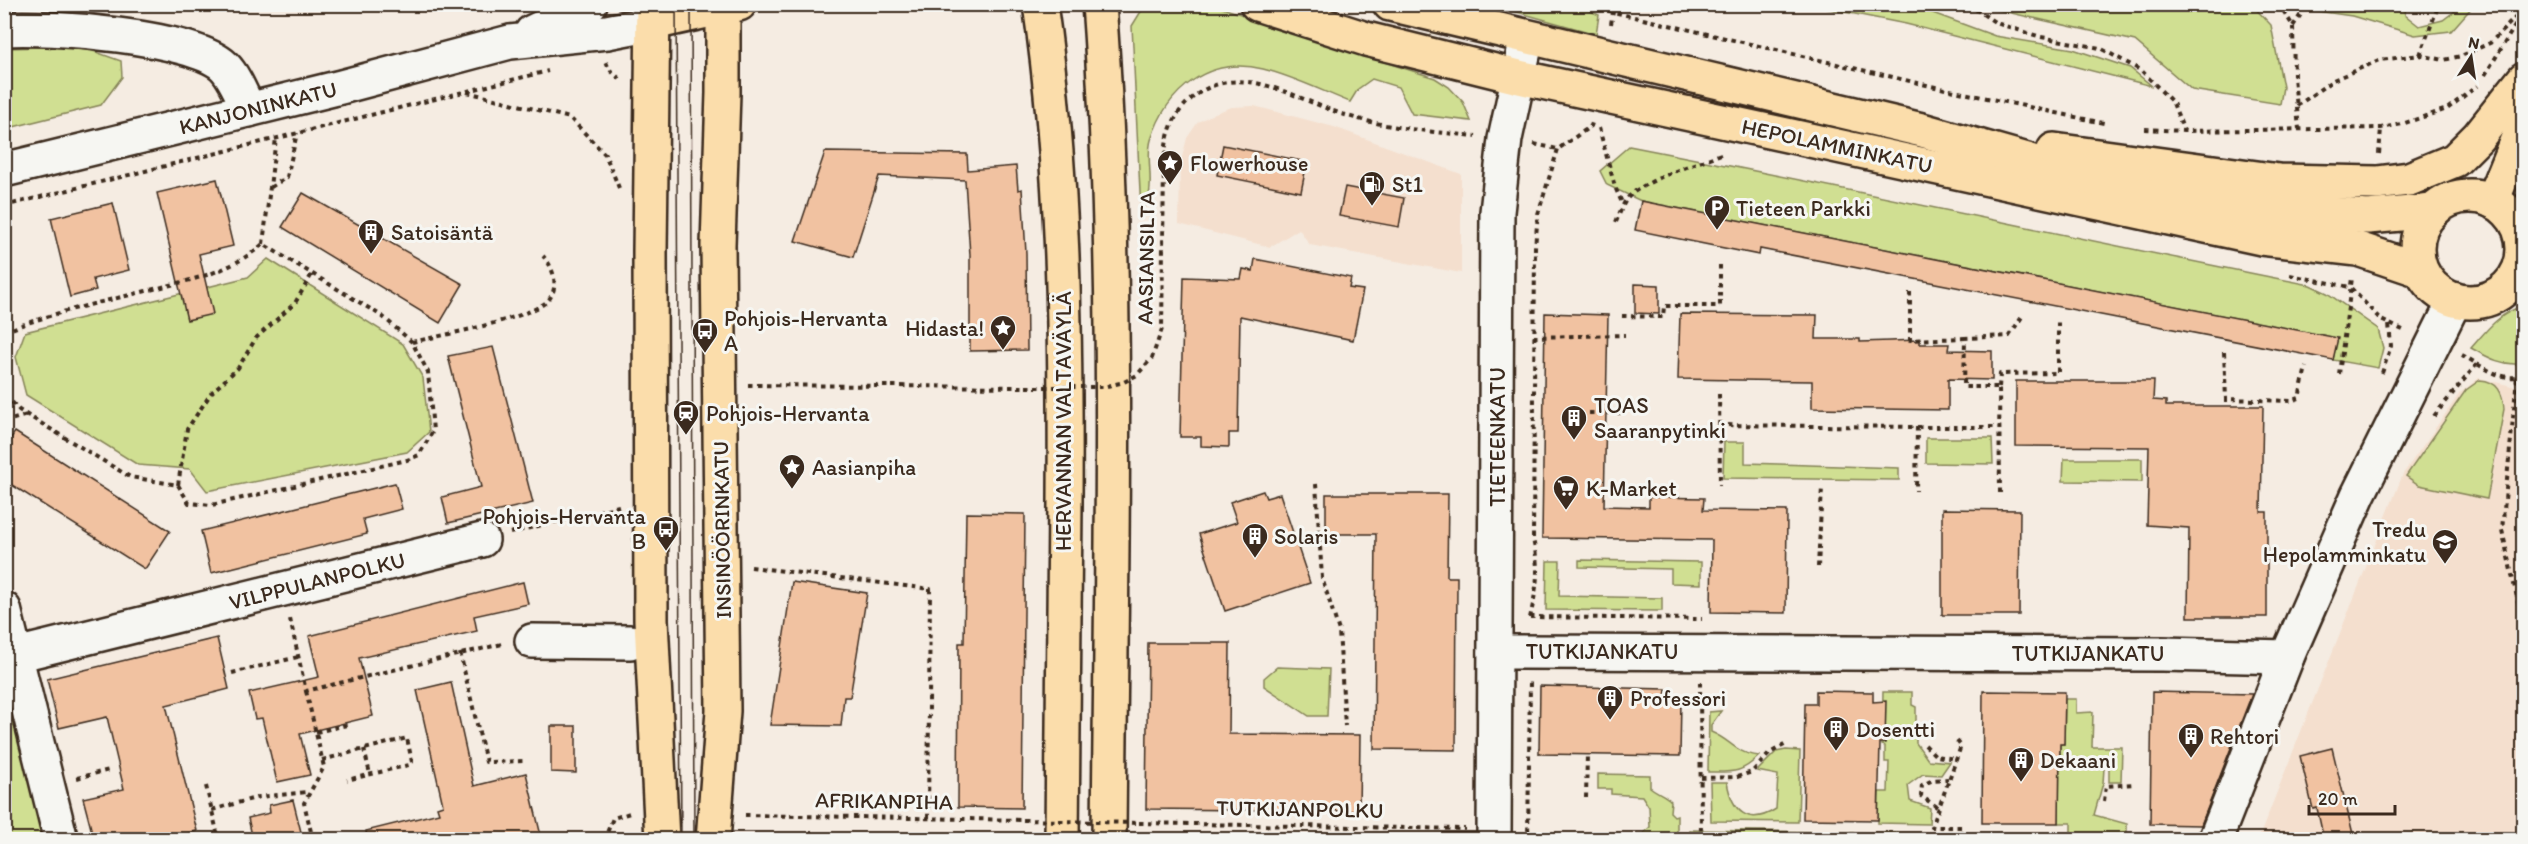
<svg xmlns="http://www.w3.org/2000/svg" width="2528" height="844" viewBox="0 0 2528 844" font-family="Itim,sans-serif">
	<style>
		.built { fill: #f4dfce }
		.green { fill: #d0df92; stroke: #868458; stroke-width: 1.5 }
		.building { fill: #f1c2a1; stroke: #3b2a1e; stroke-width: 1.5 }
		.lines { fill: none; stroke-linecap: round; stroke-linejoin: round }
		.minor-casing { stroke: #3b2a1e; stroke-width: 38 }
		.major-casing { stroke: #3b2a1e; stroke-width: 38 }
		.path { stroke: #3b2a1e; stroke-width: 4; stroke-dasharray: 4.5 4.5; stroke-linecap: butt }
		.minor { stroke: #f6f6f2; stroke-width: 33 }
		.major { stroke: #fbddab; stroke-width: 33 }
		.tram { stroke: #3b2a1e; stroke-width: 1.5 }
		.path-bridge { stroke: #3b2a1e; stroke-width: 4; stroke-dasharray: 4.5 4.5; stroke-linecap: butt }
		.labels { text-anchor: middle; dominant-baseline: central; stroke-width: 6; stroke-linejoin: round; paint-order: stroke }
		.street-label { font-size: 22px; fill: #3b2a1e; stroke: #f6f6f2 }
		.poi-label { font-size: 22px; fill: #3b2a1e; stroke: #f6f6f2; text-anchor: start }
	</style>
	<rect width="100%" height="100%" fill="#f5ece2"/>
	<filter id="ink" filterUnits="userSpaceOnUse"><feTurbulence type="fractalNoise" baseFrequency=".0167" numOctaves="2"/><feDisplacementMap in="SourceGraphic" scale="12" xChannelSelector="R" yChannelSelector="G"/><feConvolveMatrix kernelMatrix="1 2 1 2 8 2 1 2 1" color-interpolation-filters="sRGB"/></filter>
	<g filter="url(#ink)">
		<g class="built">
			<polygon points="1254,106 1334,127 1461,174 1461,273 1310,245 1299,229 1270,247 1179,224 1180,165 1187,138 1198,122 1215,113 1232,107"/>
			<polygon points="2479,378 2516,387 2523,384 2523,839 2258,840 2403,474 2460,393"/>
		</g>
		<g class="green">
			<path d="M1145 5H1214L1340 48 1435 78 1449 87 1463 102 1471 121 1412 114 1398 87 1372 79 1358 89 1350 102C1322 91 1292 76 1263 69 1209 56 1167 89 1151 140 1146 157 1153 177 1149 195 1147 201 1144 206 1141 212L1132 26Z"/>
			<polygon points="1492,5 1577,5 1599,15 1596,34"/>
			<polygon points="1809,5 1911,5 1995,36 2073,49 2130,68 2152,86 1906,24"/>
			<polygon points="1982,5 2252,5 2271,25 2283,87 2280,104 2192,90 2135,41 1998,10"/>
			<polygon points="2298,5 2406,5 2405,15 2419,26 2443,20 2463,5 2474,5 2451,31 2415,35 2352,16 2303,9"/>
			<polygon points="79,46 121,61 122,77 101,105 5,129 5,48"/>
			<path d="M1629 146C1856 190 2083 240 2310 285L2327 293 2378 329 2383 348 2378 368 2333 360 2337 338 1641 201 1607 185 1600 171Z"/>
			<polygon points="268,259 403,344 423,378 429,432 407,452 207,491 190,469 138,465 26,395 16,357 25,332 248,277"/>
			<path d="M2523 306V363C2504 367 2487 357 2471 348 2487 330 2499 313 2523 306Z"/>
			<path d="M2480 380C2498 381 2503 393 2504 409L2487 499 2419 485 2406 476 2466 390Z"/>
			<polygon points="1926,438 1992,438 1993,464 1926,463"/>
			<polygon points="1724,442 1745,442 1745,463 1899,468 1899,480 1723,478"/>
			<polygon points="2064,459 2142,459 2142,482 2063,481"/>
			<polygon points="1579,560 1701,562 1701,584 1671,583 1671,569 1579,567"/>
			<polygon points="1547,561 1560,561 1559,596 1662,598 1662,611 1546,610"/>
			<polygon points="1277,667 1329,669 1327,716 1309,716 1264,686 1264,678"/>
			<polygon points="4,677 47,839 5,839"/>
			<polygon points="1883,692 1912,692 1912,705 1916,707 1916,743 1928,760 1950,762 1941,775 1923,774 1908,785 1910,801 1930,808 1929,824 1878,823 1879,792 1888,792 1889,762 1885,762 1885,746 1882,745"/>
			<polygon points="2065,699 2076,699 2076,713 2093,712 2092,747 2122,747 2121,782 2109,782 2109,759 2092,759 2092,767 2104,768 2103,783 2094,815 2127,824 2127,834 2071,834 2071,823 2059,823 2060,744 2064,744"/>
			<path d="M1721 711 1711 725V732C1733 741 1732 752 1759 756 1741 774 1732 772 1708 772L1709 712Z"/>
			<path d="M1786 750 1800 751 1798 822 1711 821 1710 782H1727C1732 811 1748 827 1776 809L1778 775 1757 771 1776 752Z"/>
			<path d="M1598 774 1650 775V787C1657 793 1664 794 1671 801L1670 812 1674 816 1677 815V839H1637L1650 827 1649 807 1642 796 1611 794V789H1598Z"/>
			<polygon points="1690,830 2021,835 2019,840 1690,840"/>
		</g>
		<g class="building">
			<polygon points="1223,145 1307,162 1301,192 1217,175"/>
			<polygon points="825,152 967,154 968,170 1016,166 1018,190 1022,189 1026,253 1027,350 970,351 970,255 965,180 879,176 853,257 795,241"/>
			<polygon points="217,179 233,246 199,254 213,314 187,320 157,193"/>
			<polygon points="1345,187 1404,198 1399,227 1339,216"/>
			<polygon points="303,193 463,284 440,323 282,227"/>
			<polygon points="1641,201 2338,338 2333,360 1760,249 1759,255 1635,230"/>
			<polygon points="113,203 129,270 93,279 96,290 70,297 51,218"/>
			<polygon points="1255,259 1351,278 1349,288 1363,290 1353,340 1240,316 1238,433 1229,433 1229,447 1201,446 1201,437 1180,437 1184,277 1241,279 1243,269 1253,271"/>
			<polygon points="1635,284 1659,285 1659,314 1635,313"/>
			<polygon points="1545,313 1608,315 1604,506 1649,507 1649,497 1704,498 1703,510 1787,511 1786,613 1711,612 1712,540 1542,538"/>
			<polygon points="1680,314 1817,315 1816,339 1860,339 1860,342 1920,340 1920,344 1949,344 1948,350 1992,351 1992,380 1948,379 1948,410 1812,408 1812,381 1678,379"/>
			<polygon points="493,347 533,503 448,523 442,497 481,487 448,356"/>
			<polygon points="2016,381 2154,381 2153,400 2166,401 2166,406 2263,406 2261,512 2267,512 2267,617 2188,617 2189,528 2147,525 2149,447 2016,446"/>
			<polygon points="15,432 170,531 145,569 4,480 4,448"/>
			<polygon points="395,483 402,509 363,519 367,534 211,573 201,531"/>
			<polygon points="1263,491 1266,498 1280,494 1310,583 1225,611 1199,534 1237,522 1230,502"/>
			<polygon points="1326,494 1448,494 1447,577 1457,577 1456,750 1374,749 1376,534 1326,534"/>
			<polygon points="1942,509 2020,510 2019,615 1942,615"/>
			<polygon points="966,513 1025,514 1022,808 958,807 959,643 964,643"/>
			<polygon points="523,582 528,604 474,616 477,631 359,658 373,716 300,734 310,775 277,782 262,718 255,719 249,693 319,677 309,636"/>
			<polygon points="792,582 867,593 850,697 844,697 841,726 770,725"/>
			<polygon points="217,638 229,689 166,705 197,831 162,840 94,840 83,798 124,789 107,717 59,728 47,679"/>
			<polygon points="1148,643 1230,643 1229,734 1360,735 1359,811 1146,809"/>
			<polygon points="451,682 474,786 526,773 542,840 367,840 366,831 439,813 437,807 443,805 417,690"/>
			<polygon points="1540,686 1666,689 1665,698 1681,699 1680,756 1539,754"/>
			<polygon points="1816,691 1873,692 1873,702 1886,701 1885,743 1880,743 1878,820 1803,819 1805,704 1816,704"/>
			<polygon points="1983,691 2065,692 2064,744 2060,744 2059,823 1982,823"/>
			<polygon points="2152,692 2252,694 2201,825 2150,824"/>
			<polygon points="551,726 576,726 576,773 551,772"/>
			<polygon points="2332,748 2353,834 2324,840 2317,808 2313,809 2300,756"/>
			<polygon points="293,800 303,840 253,840 248,818 270,813 269,805"/>
		</g>
		<g class="lines">
			<g class="minor-casing">
				<g id="minor">
					<path d="M4 29C49 26 192 36 224 66 235 77 242 96 249 110"/>
					<polyline points="532,32 590,4"/>
					<polyline points="4,170 341,87 510,42 607,32 653,23"/>
					<polyline points="4,609 61,840"/>
					<polyline points="532,641 630,642"/>
					<polyline points="1495,652 2162,654 2287,657 2358,495 2455,300"/>
					<polyline points="4,658 482,540"/>
					<polyline points="1494,840 1497,212 1505,139 1527,37"/>
					<polyline points="2215,840 2287,657"/>
				</g>
			</g>
			<g class="major-casing">
				<g id="major">
					<polyline points="653,4 650,251 651,620 662,840"/>
					<path d="M1040 4C1064 170 1066 336 1065 503 1064 615 1063 727 1062 840"/>
					<path d="M1099 4C1120 282 1111 561 1109 840"/>
					<polyline points="1257,4 1366,39 1519,77 2261,238 2358,249 2420,270"/>
					<polyline points="1390,4 1922,130 2104,182 2240,207 2368,217 2433,211"/>
					<polyline points="653,23 739,4"/>
					<polyline points="2054,150 2279,181 2377,183 2409,179 2455,160 2478,137 2524,79"/>
					<circle cx="2470" cy="249" r="53"/>
					<polyline points="2492,201 2524,123"/>
					<polyline points="713,840 723,711 718,245 723,93 723,4"/>
				</g>
			</g>
			<g class="path">
				<polyline points="1591,4 1613,12 1931,86 2108,124"/>
				<polyline points="1968,4 1996,23 2041,37 2100,48 2142,71 2173,103 2184,131"/>
				<polyline points="2279,4 2293,26 2294,77 2299,129"/>
				<polyline points="1611,24 1613,12 1611,4"/>
				<polyline points="2293,26 2308,4"/>
				<polyline points="2420,55 2439,4"/>
				<polyline points="606,62 609,69 620,79"/>
				<polyline points="2485,75 2524,11"/>
				<polyline points="467,92 570,118 605,154 619,188"/>
				<polyline points="2297,106 2333,80 2380,60 2420,55 2444,60 2461,56 2490,43 2521,12"/>
				<polyline points="1599,128 1615,187 1623,205"/>
				<polyline points="2145,129 2184,131 2381,128 2402,124 2447,109 2477,86"/>
				<polyline points="1534,144 1558,149 1591,126 1592,123"/>
				<polyline points="2379,154 2381,128"/>
				<path d="M1164 165C1165 140 1171 116 1191 99 1239 58 1294 99 1345 115 1386 128 1433 132 1476 136"/>
				<polyline points="271,187 287,177 297,133"/>
				<polyline points="4,206 548,71"/>
				<path d="M1616 222C1619 215 1622 206 1626 200 1638 182 1700 162 1721 154"/>
				<polyline points="263,244 276,138"/>
				<polyline points="1720,265 1720,309"/>
				<polyline points="2290,275 2350,287 2381,320 2405,331"/>
				<polyline points="1910,292 1910,340 1965,338"/>
				<polyline points="1622,316 1663,317 1664,306 1720,306"/>
				<path d="M4 332C50 313 98 303 146 291 190 280 228 274 263 244L382 316 412 342 428 372 433 431 419 455 407 460 212 505 189 503 178 485 130 477 19 410 4 393"/>
				<polyline points="1533,337 1625,335"/>
				<path d="M412 342C438 336 537 318 550 298 559 285 553 266 543 256"/>
				<polyline points="2224,352 2226,399"/>
				<path d="M2462 355C2479 364 2503 384 2524 375"/>
				<polyline points="2382,373 2391,346 2389,324"/>
				<polyline points="2339,374 2352,278"/>
				<polyline points="2517,378 2502,530 2524,629"/>
				<polyline points="748,385 1026,387"/>
				<polyline points="1999,387 2000,374 2058,373 2058,321"/>
				<polyline points="1719,394 1720,485"/>
				<polyline points="2226,402 2226,399 2291,401 2299,398 2306,367"/>
				<polyline points="1589,413 1625,413"/>
				<polyline points="2434,416 2477,364"/>
				<polyline points="4,422 27,415"/>
				<polyline points="1719,425 1917,427 1916,491"/>
				<polyline points="1917,427 2000,427"/>
				<polyline points="1316,484 1322,578 1339,631 1345,726"/>
				<polyline points="178,485 187,429 212,392 238,368 256,338 295,303 312,274"/>
				<polyline points="2000,493 1999,387 1964,387 1965,338 2009,336 2024,314"/>
				<polyline points="510,533 619,506"/>
				<polyline points="751,567 930,589 928,818"/>
				<polyline points="1818,567 1822,487"/>
				<polyline points="1530,617 1702,619"/>
				<path d="M1530 618C1537 586 1540 572 1533 539L1535 247 1538 214 1558 149"/>
				<polyline points="290,619 306,691 502,644"/>
				<polyline points="460,653 486,762 526,761"/>
				<polyline points="232,673 298,657"/>
				<polyline points="1700,682 1701,840"/>
				<polyline points="306,691 324,767 304,803 313,840"/>
				<polyline points="316,732 347,725"/>
				<polyline points="1957,741 1961,746 1932,827 1962,827 1962,840"/>
				<polyline points="1925,745 1936,756 1956,759"/>
				<polyline points="364,749 370,774"/>
				<polyline points="322,760 407,738 412,762 409,765 347,780"/>
				<polyline points="77,778 109,770"/>
				<polyline points="1701,778 1737,777 1752,772 1770,753 1786,744"/>
				<polyline points="206,786 219,840"/>
				<polyline points="1586,798 1587,755"/>
				<polyline points="2104,801 2106,786 2135,784"/>
				<polyline points="1937,807 1921,796 1922,785 1933,780 1948,779"/>
				<polyline points="212,810 259,797 308,792"/>
				<polyline points="745,815 1023,820"/>
				<polyline points="1139,823 1465,829"/>
				<polyline points="604,840 613,818 630,813"/>
				<polyline points="1528,840 1530,682"/>
			</g>
			<use href="#minor" class="minor"/>
			<use href="#major" class="major"/>
			<g class="tram">
				<polyline points="676,4 681,840"/>
				<polyline points="691,4 694,840"/>
			</g>
			<g class="path-bridge">
				<polyline points="1026,387 1103,387 1124,382 1137,375 1152,358 1162,329 1164,165"/>
				<polyline points="1023,820 1136,823"/>
			</g>
		</g>
	</g>
	<defs>
		<g id="sight-pin" transform="scale(1.35)"><path d="M0 17L-7.5 6A9.5 9.5 0 1 1 7.5 6Z" fill="#3b2a1e" stroke="#f6f6f2"/><path d="M0-6L1.8-2.2L6-1.7L2.9 1.2L3.7 5.4L0 3.3L-3.7 5.4L-2.9 1.2L-6-1.7L-1.8-2.2Z" fill="#fff"/></g>
		<g id="fuel-pin" transform="scale(1.35)"><path d="M0 17L-7.5 6A9.5 9.5 0 1 1 7.5 6Z" fill="#3b2a1e" stroke="#f6f6f2"/><path d="M-5.5-6h7V0h2V4h1.3V-2.5L3-4.5l.8-.8L6-3V5H2.5V1h-1V6h-7ZM-4.2-4.7v3.2H.2V-4.7Z" fill="#fff"/></g>
		<g id="parking-pin" transform="scale(1.35)"><path d="M0 17L-7.5 6A9.5 9.5 0 1 1 7.5 6Z" fill="#3b2a1e" stroke="#f6f6f2"/><path d="M-3.5-5.5H1a3.5 3.5 0 0 1 0 7H-1V5.5H-3.5ZM-1-3.4V-.6H.8a1.4 1.4 0 0 0 0-2.8Z" fill="#fff"/></g>
		<g id="building-pin" transform="scale(1.35)"><path d="M0 17L-7.5 6A9.5 9.5 0 1 1 7.5 6Z" fill="#3b2a1e" stroke="#f6f6f2"/><path d="M-4-6H4V6H1V3H-1V6H-4ZM-2.5-4.3h1.7v1.8h-1.7ZM.8-4.3h1.7v1.8H.8ZM-2.5-1h1.7V.8h-1.7ZM.8-1h1.7V.8H.8Z" fill="#fff"/></g>
		<g id="bus-pin" transform="scale(1.35)"><path d="M0 17L-7.5 6A9.5 9.5 0 1 1 7.5 6Z" fill="#3b2a1e" stroke="#f6f6f2"/><path d="M-5-6H5V4H4V6H2V4H-2V6H-4V4H-5ZM-3.5-4V0h7V-4ZM-3.5 1.2v1.5H-2V1.2ZM2 1.2v1.5H3.5V1.2Z" fill="#fff"/></g>
		<g id="station-pin" transform="scale(1.35)"><path d="M0 17L-7.5 6A9.5 9.5 0 1 1 7.5 6Z" fill="#3b2a1e" stroke="#f6f6f2"/><path d="M-3-6H3Q5-6 5-4V2Q5 4 3 4L4.5 6H3L1.5 4h-3L-3 6H-4.5L-3 4Q-5 4-5 2V-4Q-5-6-3-6ZM-3.5-4v3h7v-3ZM-3.5 1v1.5H-2V1ZM2 1v1.5H3.5V1Z" fill="#fff"/></g>
		<g id="supermarket-pin" transform="scale(1.35)"><path d="M0 17L-7.5 6A9.5 9.5 0 1 1 7.5 6Z" fill="#3b2a1e" stroke="#f6f6f2"/><path d="M-6-5.5h2.5l.6 2H6L4.5 2H-2.5L-4.4-4H-6ZM-1.5 3.2a1.3 1.3 0 1 0 .1 0ZM3 3.2a1.3 1.3 0 1 0 .1 0Z" fill="#fff"/></g>
		<g id="school-pin" transform="scale(1.35)"><path d="M0 17L-7.5 6A9.5 9.5 0 1 1 7.5 6Z" fill="#3b2a1e" stroke="#f6f6f2"/><path d="M0-5L7-2L0 1L-7-2ZM-4 1L0 2.5L4 1V4Q0 6-4 4Z" fill="#fff"/></g>
	</defs>
	<g fill-rule="evenodd">
		<use href="#sight-pin" x="1170" y="163"/>
		<use href="#fuel-pin" x="1372" y="184"/>
		<use href="#parking-pin" x="1717" y="208"/>
		<use href="#building-pin" x="371" y="232"/>
		<use href="#sight-pin" x="1003" y="328"/>
		<use href="#bus-pin" x="705" y="331"/>
		<use href="#station-pin" x="686" y="413"/>
		<use href="#building-pin" x="1574" y="418"/>
		<use href="#sight-pin" x="792" y="467"/>
		<use href="#supermarket-pin" x="1566" y="488"/>
		<use href="#bus-pin" x="666" y="529"/>
		<use href="#building-pin" x="1255" y="536"/>
		<use href="#school-pin" x="2445" y="542"/>
		<use href="#building-pin" x="1610" y="698"/>
		<use href="#building-pin" x="1836" y="729"/>
		<use href="#building-pin" x="2191" y="736"/>
		<use href="#building-pin" x="2021" y="760"/>
	</g>
	<g class="labels">
		<g class="street-label">
			<text transform="translate(258 108) rotate(-14)">KANJONINKATU</text>
			<text transform="translate(1837 146) rotate(12)">HEPOLAMMINKATU</text>
			<text transform="translate(1146 258) rotate(-89)">AASIANSILTA</text>
			<text transform="translate(1063 421) rotate(-90)">HERVANNAN VALTAVÄYLÄ</text>
			<text transform="translate(1497 437) rotate(-90)">TIETEENKATU</text>
			<text transform="translate(722 530) rotate(-91)">INSINÖÖRINKATU</text>
			<text transform="translate(317 581) rotate(-14)">VILPPULANPOLKU</text>
			<text x="1602" y="651">TUTKIJANKATU</text>
			<text x="2088" y="653">TUTKIJANKATU</text>
			<text transform="translate(884 801) rotate(1)">AFRIKANPIHA</text>
			<text transform="translate(1300 809) rotate(1)">TUTKIJANPOLKU</text>
		</g>
		<g class="poi-label">
			<text x="1190" y="163">Flowerhouse</text>
			<text x="1392" y="184">St1</text>
			<text x="1736" y="208">Tieteen Parkki</text>
			<text x="391" y="232">Satoisäntä</text>
			<text x="724" y="318">Pohjois-Hervanta<tspan x="724" dy="25">A</tspan></text>
			<text x="984" y="328" text-anchor="end">Hidasta!</text>
			<text x="1594" y="405">TOAS<tspan x="1594" dy="25">Saaranpytinki</tspan></text>
			<text x="706" y="413">Pohjois-Hervanta</text>
			<text x="812" y="467">Aasianpiha</text>
			<text x="1586" y="488">K-Market</text>
			<text x="646" y="516" text-anchor="end">Pohjois-Hervanta<tspan x="646" dy="25">B</tspan></text>
			<text x="2426" y="529" text-anchor="end">Tredu<tspan x="2426" dy="25">Hepolamminkatu</tspan></text>
			<text x="1274" y="536">Solaris</text>
			<text x="1630" y="698">Professori</text>
			<text x="1856" y="729">Dosentti</text>
			<text x="2210" y="736">Rehtori</text>
			<text x="2040" y="760">Dekaani</text>
		</g>
	</g>
	<rect width="2528" height="844" fill="none" stroke="#f6f6f2" stroke-width="24"/>
	<rect x="12" y="12" width="2504" height="820" fill="none" stroke="#3b2a1e" stroke-width="2" filter="url(#ink)"/>
	<g transform="translate(2471 57) rotate(12)" stroke="#f6f6f2" stroke-width="4.5" paint-order="stroke">
	<path d="M0-4.5L10 22L0 15L-10 22Z" fill="#3b2a1e"/>
	<text y="-9" font-size="16" font-weight="bold" text-anchor="middle" fill="#3b2a1e">N</text>
	</g>
	<path d="M2309 805v9h86v-9" fill="none" stroke="#3b2a1e" stroke-width="3"/>
	<text x="2318" y="805" font-size="18" fill="#3b2a1e" stroke="#f6f6f2" stroke-width="4.5" paint-order="stroke">20 m</text>
</svg>
